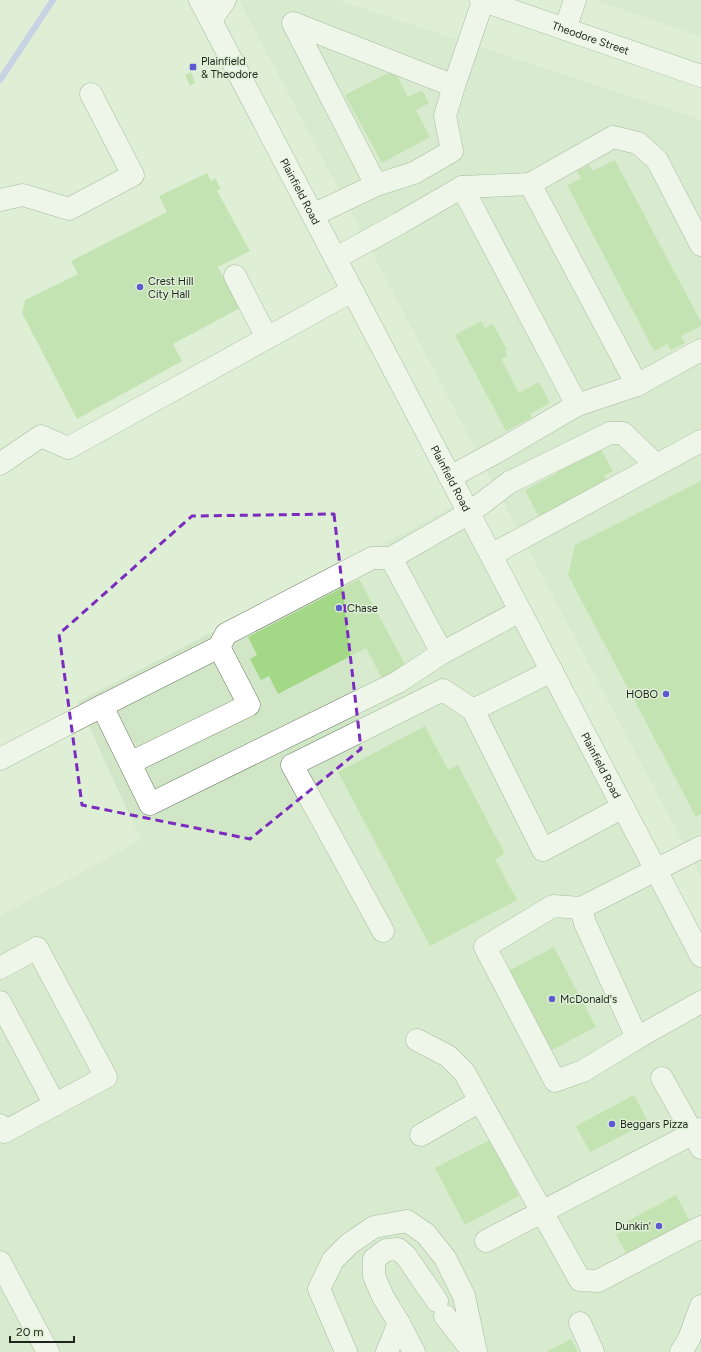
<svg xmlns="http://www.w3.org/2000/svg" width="701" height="1352" viewBox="0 0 701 1352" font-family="Figtree,sans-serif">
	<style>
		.built { fill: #d0e6c7 }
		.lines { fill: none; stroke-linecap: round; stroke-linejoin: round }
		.stream { stroke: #abb2f6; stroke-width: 6 }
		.building { fill: #a3d887 }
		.minor-casing { stroke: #6c7b65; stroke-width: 23 }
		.major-casing { stroke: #6c7b65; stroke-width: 23 }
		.minor { stroke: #fff; stroke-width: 22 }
		.major { stroke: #fff; stroke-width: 22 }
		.marked { fill: none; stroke: #7b2cbf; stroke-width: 3; stroke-dasharray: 8 5; stroke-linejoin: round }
		.poi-dot { fill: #5c59d1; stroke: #deefd6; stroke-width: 1.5 }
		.labels { text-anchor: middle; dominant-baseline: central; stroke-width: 3; stroke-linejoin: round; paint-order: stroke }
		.street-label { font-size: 11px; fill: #1f251c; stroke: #deefd6 }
		.poi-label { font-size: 11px; fill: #1f251c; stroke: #deefd6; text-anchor: start }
	</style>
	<rect width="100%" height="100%" fill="#deefd6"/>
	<g class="built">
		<polygon points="239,0 338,0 701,120 701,877"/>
		<polygon points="596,0 701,0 701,37"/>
		<polygon points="458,504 701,972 701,1352 0,1352 0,916 141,840 78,702"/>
	</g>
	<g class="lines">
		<polyline class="stream" points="0,80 53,0"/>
	</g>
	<g class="building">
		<polygon points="394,70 408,97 422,90 429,103 416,110 430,137 382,163 345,95"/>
		<polygon points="191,72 195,83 190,86 185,75"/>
		<polygon points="615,160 701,322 701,326 681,336 685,343 671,350 667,344 654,351 567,185 581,178 577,171 589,165 593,171"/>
		<polygon points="207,173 211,181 215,178 221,189 217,191 250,251 218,267 240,308 173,344 182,361 77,419 22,313 25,300 78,274 71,261 167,212 159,196"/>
		<polygon points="481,321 485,328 493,324 507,350 505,351 507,356 501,359 519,393 539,382 550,403 530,414 532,417 506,431 455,335"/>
		<polygon points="601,449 613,471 604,476 607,481 539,517 525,490 559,472 556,466 572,457 575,463"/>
		<polygon points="701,481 701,814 696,817 568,575 575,545"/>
		<polygon points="359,579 406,666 382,678 366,648 278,694 269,676 261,680 250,659 257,655 248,637"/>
		<polygon points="425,726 448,770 458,765 505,854 495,859 517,900 430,946 338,772"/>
		<polygon points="554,947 596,1027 550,1051 508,971"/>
		<polygon points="634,1095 648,1122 590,1152 576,1126"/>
		<polygon points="490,1140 519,1196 465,1225 435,1168"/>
		<polygon points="676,1195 692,1225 629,1258 616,1235 629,1228 626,1222"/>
		<polygon points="571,1339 578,1352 546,1352"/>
	</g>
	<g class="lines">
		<g class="minor-casing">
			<g id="minor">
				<polyline points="565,29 575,0"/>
				<polyline points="376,185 414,173 452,151 445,116 454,86"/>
				<polyline points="462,187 530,184"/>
				<polyline points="0,200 23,195 69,209 133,175 91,94"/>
				<polyline points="313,215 376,185 293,23 454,86 483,1"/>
				<polyline points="336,258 400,223 462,187 577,405 502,449 450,477"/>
				<polyline points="235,276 267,338"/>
				<polyline points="637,385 530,184 613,137 638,143 657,160 701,245"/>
				<polyline points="577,405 637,385 701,350"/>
				<polyline points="0,464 41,436 68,448 352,291"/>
				<polyline points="491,555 701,441"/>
				<polyline points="520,611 442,653 391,558 469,513 510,482 610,433 623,433 656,465"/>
				<polyline points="219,647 226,634 372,558 391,558"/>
				<polyline points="473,710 552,671"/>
				<polyline points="0,759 102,706"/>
				<polyline points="130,763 249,705 219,647 102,706 150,804 398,682 442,653"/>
				<polyline points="581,908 553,906 485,947 555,1081 583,1071 637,1038 701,1002"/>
				<polyline points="383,931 292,765 443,690 473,710 543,850 623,807"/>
				<polyline points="0,968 37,948 106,1077 4,1132 0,1125"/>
				<polyline points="0,1002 55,1105"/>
				<polyline points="637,1038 585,923 581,908 701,847"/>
				<polyline points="417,1040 448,1056 464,1072 580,1280 598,1281 701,1227"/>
				<polyline points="662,1078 701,1148"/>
				<polyline points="421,1135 480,1101"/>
				<polyline points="486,1241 701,1129"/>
				<polyline points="0,1262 48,1352"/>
				<polyline points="445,1316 473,1352"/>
				<polyline points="580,1323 593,1352"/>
				<polyline points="346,1352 319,1289 333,1260 349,1244 374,1227 407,1221 426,1234 445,1258 464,1296 476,1352"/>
				<polyline points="387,1352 399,1323"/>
				<polyline points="414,1352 399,1323 383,1297 374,1276 374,1259 386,1250 398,1249 406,1256 437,1301"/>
				<polyline points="681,1352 689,1339 701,1306"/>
			</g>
		</g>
		<g class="major-casing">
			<g id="major">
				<path id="s1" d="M200 0 701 956"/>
				<path id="s2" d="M481 0 701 76"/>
				<polyline points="211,20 225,0"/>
			</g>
		</g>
		<use href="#minor" class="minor"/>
		<use href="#major" class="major"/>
	</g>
	<path d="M0 0H701V1352H0ZM334 514 361 749 250 839 82 805 59 634 192 516Z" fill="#deefd6" fill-opacity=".55" fill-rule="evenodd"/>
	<path class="marked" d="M334 514 361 749 250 839 82 805 59 634 192 516Z"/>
	<g class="poi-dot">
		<rect x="189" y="63" width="8" height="8" rx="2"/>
		<circle cx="140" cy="287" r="4"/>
		<circle cx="339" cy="608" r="4"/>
		<circle cx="666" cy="694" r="4"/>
		<circle cx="552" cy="999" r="4"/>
		<circle cx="612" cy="1124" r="4"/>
		<circle cx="659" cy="1226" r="4"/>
	</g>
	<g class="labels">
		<g class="street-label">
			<text stroke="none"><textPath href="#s2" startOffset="116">Theodore Street</textPath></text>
			<text stroke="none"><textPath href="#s1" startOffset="216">Plainfield Road</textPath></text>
			<text stroke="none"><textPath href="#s1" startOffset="540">Plainfield Road</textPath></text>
			<text stroke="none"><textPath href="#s1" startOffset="864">Plainfield Road</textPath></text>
		</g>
		<g class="poi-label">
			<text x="201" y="61">Plainfield<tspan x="201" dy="13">&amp; Theodore</tspan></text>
			<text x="148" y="281">Crest Hill<tspan x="148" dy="13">City Hall</tspan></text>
			<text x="347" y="608">Chase</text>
			<text x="658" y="694" text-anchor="end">HOBO</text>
			<text x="560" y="999">McDonald's</text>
			<text x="620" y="1124">Beggars Pizza</text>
			<text x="651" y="1226" text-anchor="end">Dunkin'</text>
		</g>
	</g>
	<path d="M10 1336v6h64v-6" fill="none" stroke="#1f251c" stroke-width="2"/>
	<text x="16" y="1336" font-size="12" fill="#1f251c" stroke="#deefd6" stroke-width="3" paint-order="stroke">20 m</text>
</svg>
